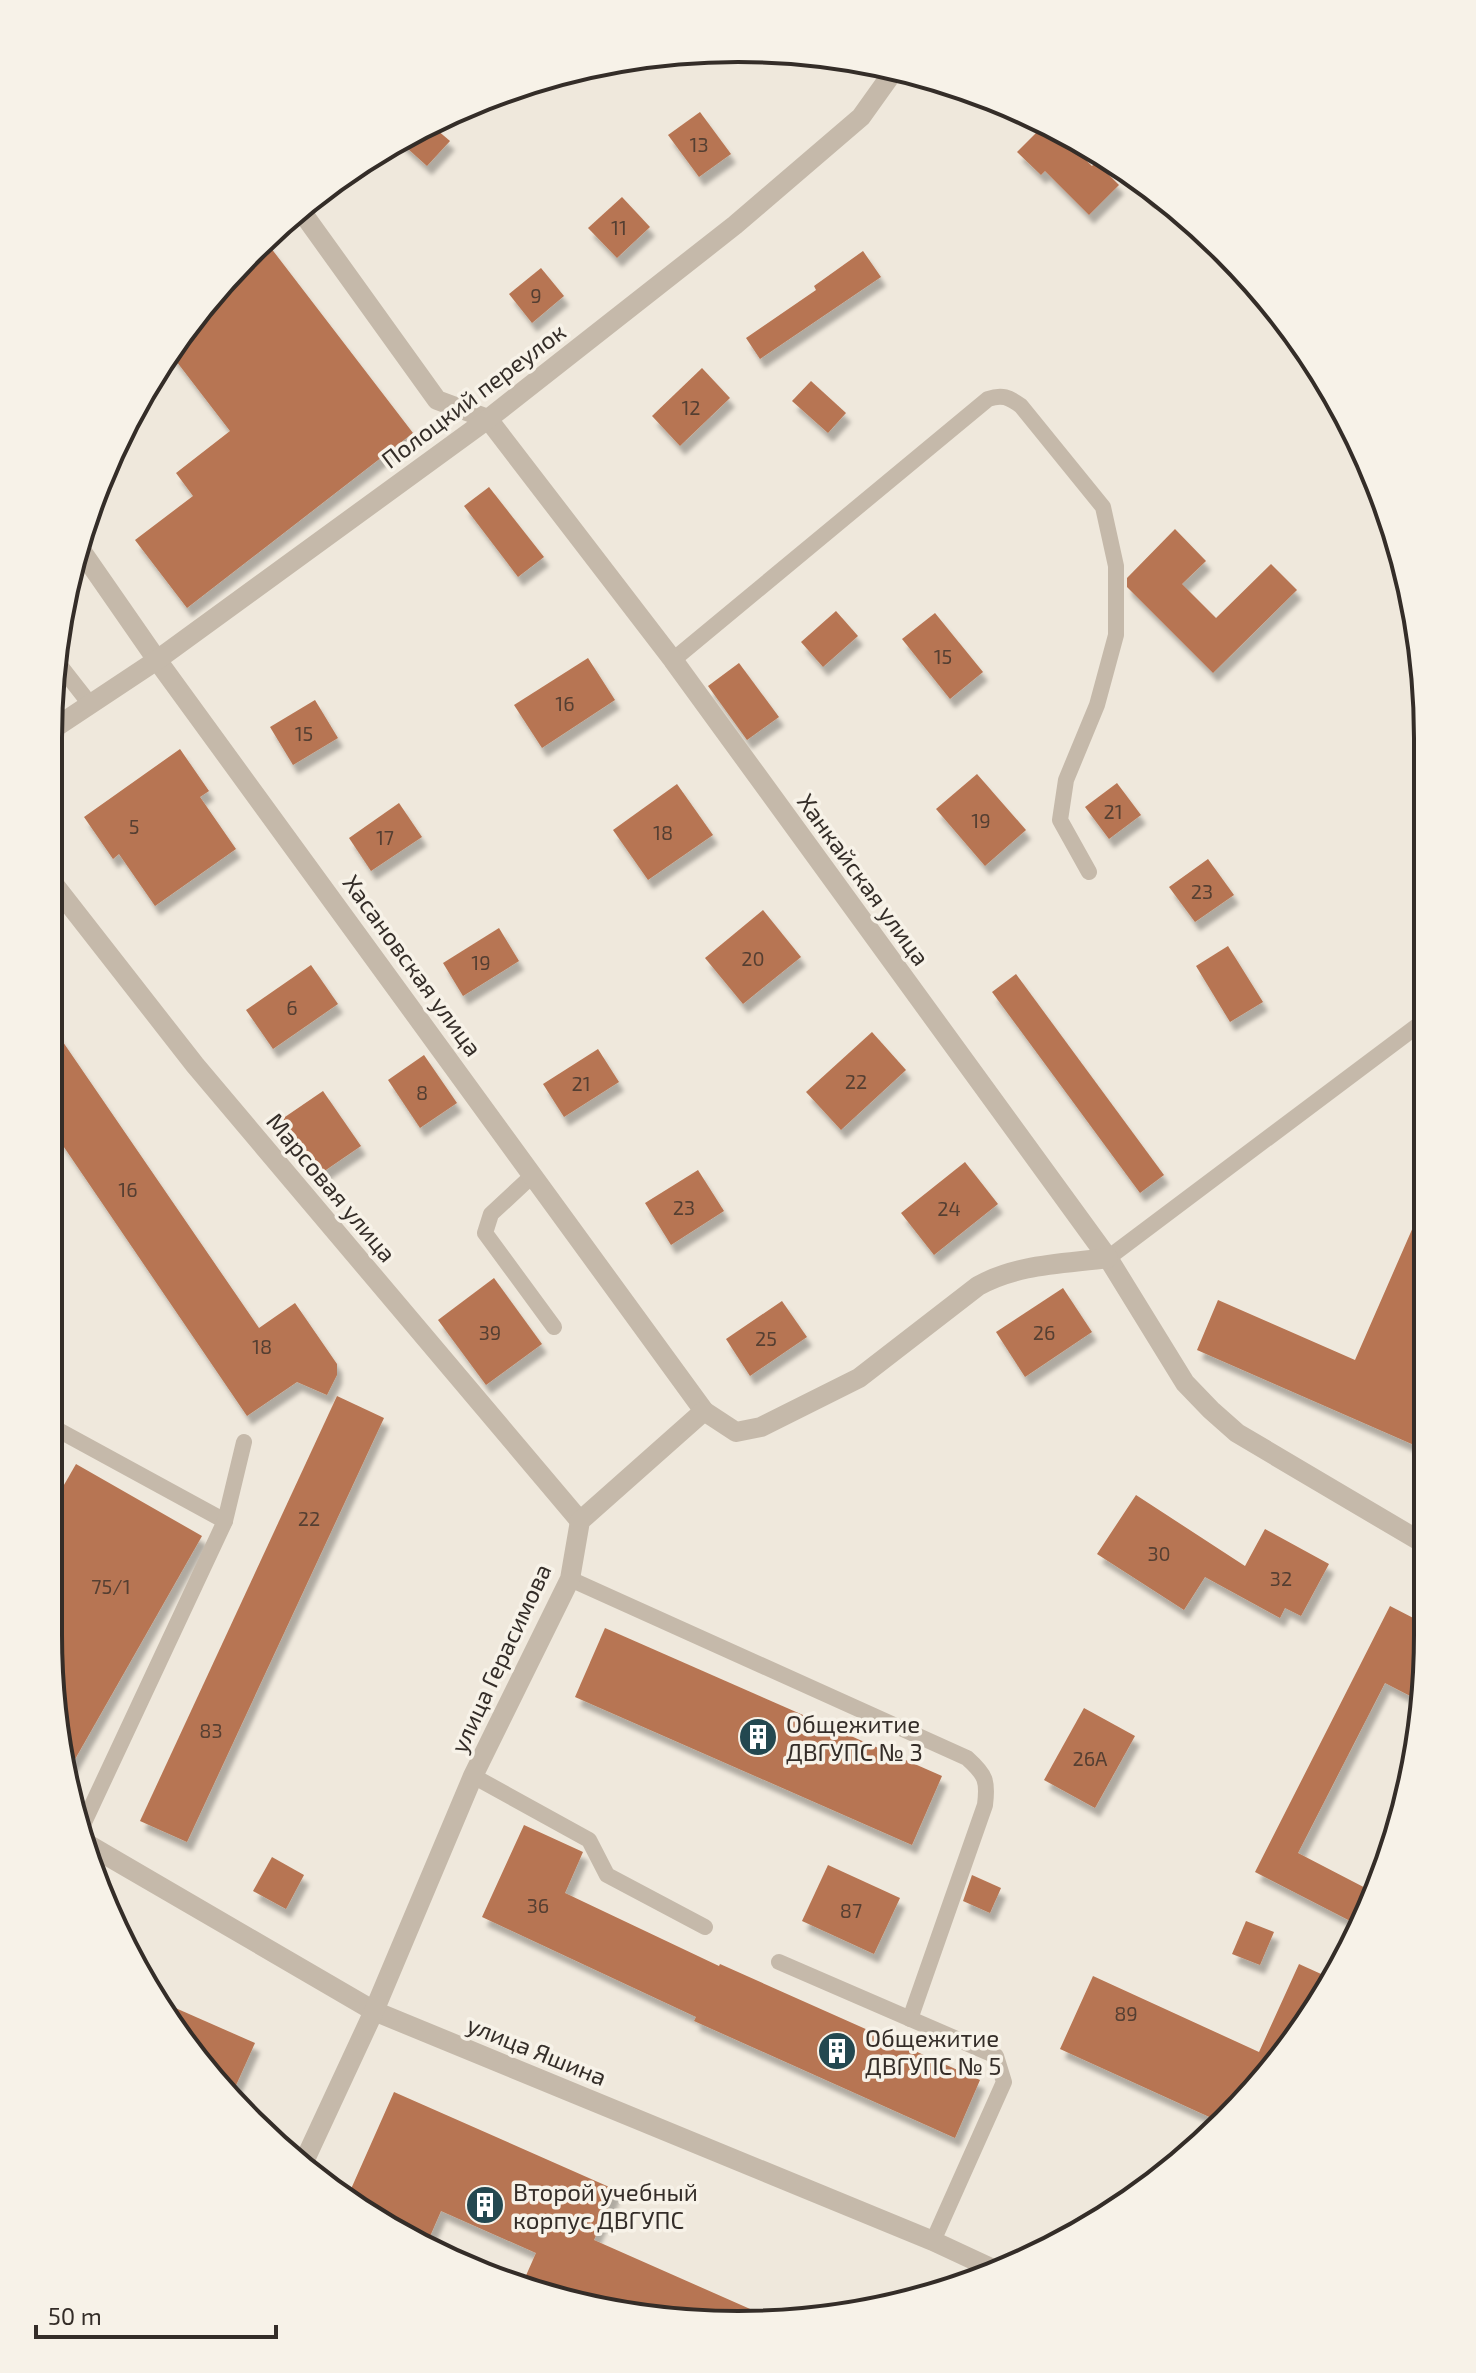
<svg xmlns="http://www.w3.org/2000/svg" width="1476" height="2373" viewBox="0 0 1476 2373" font-family="'Exo 2',sans-serif">
	<style>
		.building { fill: #b77552; filter: url(#shadow) }
		.lines { fill: none; stroke-linecap: round; stroke-linejoin: round }
		.service { stroke: #c5b9aa; stroke-width: 16 }
		.minor { stroke: #c5b9aa; stroke-width: 20 }
		.labels { text-anchor: middle; dominant-baseline: central; stroke-width: 7; stroke-linejoin: round; paint-order: stroke }
		.number-label { font-size: 20px; fill: #553f32 }
		.street-label { font-size: 24px; fill: #342d28; stroke: #f7f2e8 }
		.poi-label { font-size: 24px; fill: #342d28; stroke: #f7f2e8; text-anchor: start }
		.rim { fill: none; stroke: #342d28; stroke-width: 4 }
	</style>
	<defs>
		<filter id="shadow"><feDropShadow dx="5" dy="9" stdDeviation="2" flood-color="#0004"/></filter>
	</defs>
	<rect width="100%" height="100%" fill="#efe8dc"/>
	<g class="building">
		<polygon points="700,112 731,154 699,177 668,135"/>
		<polygon points="1047,122 1092,166 1096,162 1119,185 1089,215 1045,171 1041,175 1017,152"/>
		<polygon points="430,124 450,141 427,166 397,139"/>
		<polygon points="622,197 650,227 617,258 588,228"/>
		<polygon points="264,239 413,433 187,608 135,540 193,496 176,473 230,431 170,353 191,318"/>
		<polygon points="863,251 881,277 760,359 746,338 816,290 814,286"/>
		<polygon points="541,268 564,296 532,323 509,294"/>
		<polygon points="702,368 730,398 680,446 652,416"/>
		<polygon points="811,381 846,413 828,433 792,401"/>
		<polygon points="489,487 544,557 518,577 464,506"/>
		<polygon points="1175,529 1206,561 1182,584 1216,618 1271,564 1297,590 1213,673 1127,587 1127,578"/>
		<polygon points="836,611 858,636 823,667 801,642"/>
		<polygon points="935,613 983,672 950,699 902,639"/>
		<polygon points="588,658 615,700 542,748 514,705"/>
		<polygon points="739,663 779,717 747,740 708,686"/>
		<polygon points="315,700 338,738 293,765 270,727"/>
		<polygon points="180,749 209,791 200,797 236,849 155,906 119,854 113,859 84,817"/>
		<polygon points="977,774 1026,830 985,866 936,809"/>
		<polygon points="1117,783 1141,815 1109,839 1085,807"/>
		<polygon points="677,784 713,835 648,880 613,830"/>
		<polygon points="399,803 422,837 371,871 349,838"/>
		<polygon points="1208,859 1234,895 1195,922 1169,887"/>
		<polygon points="763,910 801,957 743,1004 705,958"/>
		<polygon points="499,928 519,961 463,996 443,963"/>
		<polygon points="1228,946 1263,1002 1230,1022 1196,966"/>
		<polygon points="311,965 338,1004 273,1049 246,1010"/>
		<polygon points="1016,974 1164,1175 1140,1193 992,992"/>
		<polygon points="52,1026 259,1328 295,1303 337,1364 337,1375 327,1395 297,1382 247,1416 51,1128"/>
		<polygon points="872,1032 906,1070 841,1130 806,1092"/>
		<polygon points="598,1049 619,1082 564,1117 543,1084"/>
		<polygon points="424,1055 457,1103 420,1128 388,1080"/>
		<polygon points="323,1091 361,1146 320,1174 282,1119"/>
		<polygon points="965,1162 998,1204 934,1255 901,1213"/>
		<polygon points="698,1170 724,1211 671,1245 645,1203"/>
		<polygon points="1424,1202 1423,1422 1414,1445 1197,1350 1218,1300 1355,1360"/>
		<polygon points="494,1278 542,1344 486,1385 438,1320"/>
		<polygon points="1063,1288 1092,1332 1025,1377 996,1332"/>
		<polygon points="782,1301 807,1337 750,1376 726,1339"/>
		<polygon points="337,1396 384,1418 187,1842 140,1821"/>
		<polygon points="76,1464 202,1536 70,1768 48,1635 49,1511"/>
		<polygon points="1136,1495 1245,1566 1265,1529 1329,1564 1301,1616 1285,1608 1280,1618 1205,1577 1184,1610 1097,1554"/>
		<polygon points="1390,1606 1423,1623 1422,1702 1385,1683 1298,1853 1377,1894 1360,1926 1255,1872"/>
		<polygon points="605,1628 942,1776 912,1845 575,1697"/>
		<polygon points="1084,1708 1135,1736 1095,1808 1044,1780"/>
		<polygon points="524,1825 583,1852 565,1893 719,1966 720,1964 980,2080 955,2138 694,2021 696,2017 482,1917"/>
		<polygon points="272,1857 304,1875 286,1909 253,1891"/>
		<polygon points="828,1865 900,1898 874,1954 802,1921"/>
		<polygon points="972,1875 1001,1888 990,1913 963,1901"/>
		<polygon points="1246,1921 1274,1932 1260,1965 1232,1954"/>
		<polygon points="1299,1964 1330,1978 1285,2055 1216,2120 1060,2049 1093,1976 1259,2052"/>
		<polygon points="155,1999 255,2043 233,2092 165,2019"/>
		<polygon points="394,2092 616,2190 594,2240 775,2320 738,2325 520,2289 536,2253 441,2211 428,2241 347,2198"/>
	</g>
	<g class="lines">
		<g class="service">
			<polyline points="54,658 90,704"/>
			<path d="M673 660 988 399C1002 394 1009 397 1021 406L1103 507 1116 566V635L1097 705 1066 780 1060 820 1089 872"/>
			<polyline points="533,1175 491,1214 485,1233 554,1327"/>
			<polyline points="1108,1258 1425,1020"/>
			<polyline points="49,1425 225,1521"/>
			<polyline points="1416,1539 1423,1524"/>
			<path d="M570 1579 967 1758C986 1775 988 1781 985 1805L910 2019"/>
			<polyline points="473,1776 589,1840 607,1875 705,1927"/>
			<polyline points="80,1831 225,1521 244,1442"/>
			<polyline points="779,1962 996,2056 1004,2082 933,2241"/>
		</g>
		<g class="minor">
			<polyline points="1131,174 1159,200"/>
			<polyline points="299,208 437,400 488,419 673,660 1108,1258 1185,1383 1211,1410 1237,1433 1423,1543"/>
			<polyline points="80,549 157,660 704,1411"/>
			<polyline points="53,729 157,660 488,419 735,225 861,117 896,68"/>
			<polyline points="52,882 195,1065 580,1521"/>
			<polyline points="82,1841 374,2011 933,2241 991,2268"/>
			<path d="M302 2166 374 2011 473 1776 570 1579 580 1521 704 1411 736 1432 761 1427 859 1378 978 1286C1017 1264 1063 1264 1108 1258"/>
		</g>
	</g>
	<defs>
		<g id="building-disc" transform="scale(2)"><circle r="9.5" fill="#234850" stroke="#f7f2e8"/><path d="M-4-6H4V6H1V3H-1V6H-4ZM-2.5-4.3h1.7v1.8h-1.7ZM.8-4.3h1.7v1.8H.8ZM-2.5-1h1.7V.8h-1.7ZM.8-1h1.7V.8H.8Z" fill="#fff"/></g>
	</defs>
	<g fill-rule="evenodd">
		<use href="#building-disc" x="758" y="1737"/>
		<use href="#building-disc" x="837" y="2051"/>
		<use href="#building-disc" x="485" y="2205"/>
	</g>
	<g class="labels">
		<g class="number-label">
			<text x="699" y="144">13</text>
			<text x="619" y="227">11</text>
			<text x="536" y="295">9</text>
			<text x="691" y="407">12</text>
			<text x="943" y="656">15</text>
			<text x="565" y="703">16</text>
			<text x="304" y="733">15</text>
			<text x="1113" y="811">21</text>
			<text x="981" y="820">19</text>
			<text x="134" y="826">5</text>
			<text x="663" y="832">18</text>
			<text x="385" y="837">17</text>
			<text x="1202" y="891">23</text>
			<text x="753" y="958">20</text>
			<text x="481" y="962">19</text>
			<text x="292" y="1007">6</text>
			<text x="856" y="1081">22</text>
			<text x="581" y="1083">21</text>
			<text x="422" y="1092">8</text>
			<text x="128" y="1189">16</text>
			<text x="684" y="1207">23</text>
			<text x="949" y="1208">24</text>
			<text x="490" y="1332">39</text>
			<text x="1044" y="1332">26</text>
			<text x="766" y="1338">25</text>
			<text x="262" y="1346">18</text>
			<text x="309" y="1518">22</text>
			<text x="1159" y="1553">30</text>
			<text x="1281" y="1578">32</text>
			<text x="111" y="1586">75/1</text>
			<text x="211" y="1730">83</text>
			<text x="1090" y="1758">26А</text>
			<text x="538" y="1905">36</text>
			<text x="851" y="1910">87</text>
			<text x="1126" y="2013">89</text>
		</g>
		<g class="street-label">
			<text transform="translate(473 395) rotate(-37)">Полоцкий переулок</text>
			<text transform="translate(864 879) rotate(54)">Ханкайская улица</text>
			<text transform="translate(413 965) rotate(54)">Хасановская улица</text>
			<text transform="translate(332 1187) rotate(50)">Марсовая улица</text>
			<text transform="translate(500 1658) rotate(-65)">улица Герасимова</text>
			<text transform="translate(537 2050) rotate(22)">улица Яшина</text>
		</g>
		<g class="poi-label">
			<text x="786" y="1723">Общежитие<tspan x="786" dy="28">ДВГУПС № 3</tspan></text>
			<text x="865" y="2037">Общежитие<tspan x="865" dy="28">ДВГУПС № 5</tspan></text>
			<text x="513" y="2191">Второй учебный<tspan x="513" dy="28">корпус ДВГУПС</tspan></text>
		</g>
	</g>
	<path d="M0 0H1476V2373H0ZM738 62H738A676 676 0 0 1 1414 738V1635A676 676 0 0 1 738 2311H738A676 676 0 0 1 62 1635V738A676 676 0 0 1 738 62Z" fill="#f7f2e8" fill-rule="evenodd"/>
	<path class="rim" d="M738 62H738A676 676 0 0 1 1414 738V1635A676 676 0 0 1 738 2311H738A676 676 0 0 1 62 1635V738A676 676 0 0 1 738 62Z"/>
	<path d="M36 2325v12h240v-12" fill="none" stroke="#342d28" stroke-width="4"/>
	<text x="48" y="2325" font-size="24" fill="#342d28" stroke="#f7f2e8" stroke-width="6" paint-order="stroke">50 m</text>
</svg>
